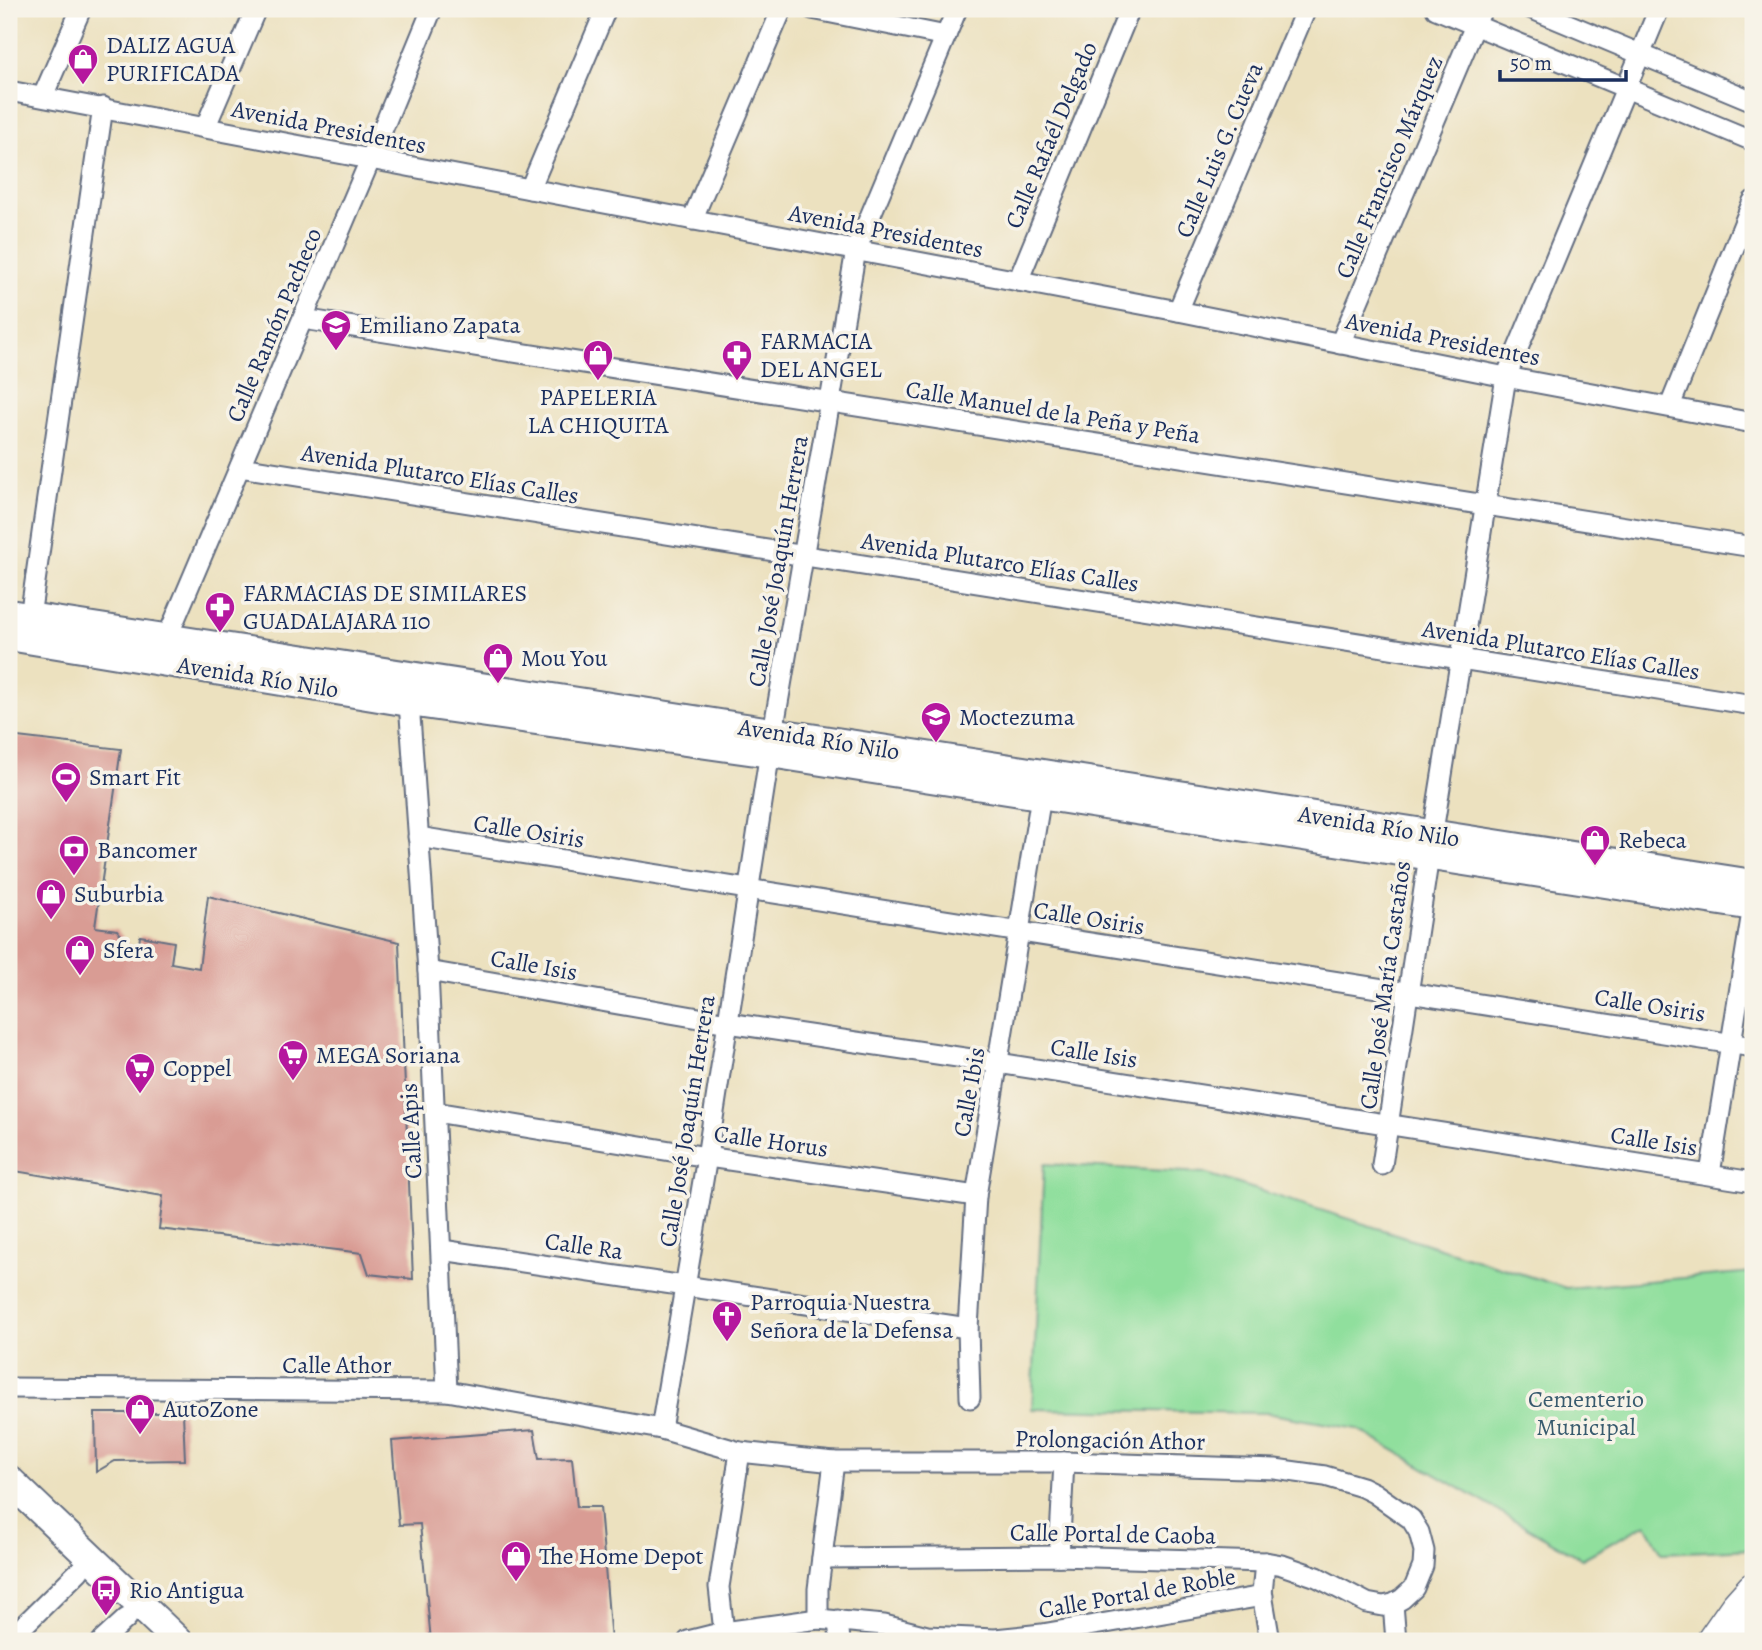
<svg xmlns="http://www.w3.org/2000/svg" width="1762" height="1650" viewBox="0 0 1762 1650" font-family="Alegreya,serif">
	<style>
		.green { fill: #90df9d; stroke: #56877e; stroke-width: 2 }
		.building { fill: #d99c94 }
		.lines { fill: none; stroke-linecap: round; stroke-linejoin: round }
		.street-casing { stroke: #646d80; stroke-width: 23 }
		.secondary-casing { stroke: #646d80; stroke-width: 32 }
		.primary-casing { stroke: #646d80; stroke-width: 35 }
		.street { stroke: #fff; stroke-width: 19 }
		.secondary { stroke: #fff; stroke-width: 28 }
		.primary { stroke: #fff; stroke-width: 32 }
		.labels { text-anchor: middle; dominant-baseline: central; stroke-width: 7; stroke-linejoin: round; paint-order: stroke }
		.poi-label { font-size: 24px; fill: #1b2f5e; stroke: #f7f3e8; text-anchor: start }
		.street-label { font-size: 24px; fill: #1b2f5e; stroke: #f7f3e8 }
		.park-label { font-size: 24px; fill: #385b6e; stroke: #f7f3e8 }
	</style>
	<rect width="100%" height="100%" fill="#f7f3e8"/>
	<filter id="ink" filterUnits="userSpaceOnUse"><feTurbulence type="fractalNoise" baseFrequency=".0143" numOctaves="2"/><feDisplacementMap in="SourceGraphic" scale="14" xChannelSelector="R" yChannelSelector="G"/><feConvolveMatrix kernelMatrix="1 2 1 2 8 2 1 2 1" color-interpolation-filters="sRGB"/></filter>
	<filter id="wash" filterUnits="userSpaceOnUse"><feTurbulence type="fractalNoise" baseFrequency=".00686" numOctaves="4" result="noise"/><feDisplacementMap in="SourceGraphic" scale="28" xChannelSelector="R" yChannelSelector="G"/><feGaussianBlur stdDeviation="1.57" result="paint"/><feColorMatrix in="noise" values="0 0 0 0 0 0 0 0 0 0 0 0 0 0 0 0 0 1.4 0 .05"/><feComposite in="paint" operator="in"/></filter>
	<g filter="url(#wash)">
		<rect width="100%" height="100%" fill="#ece1bf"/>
		<polygon class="green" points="1044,1164 1204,1173 1566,1288 1753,1272 1753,1549 1662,1553 1646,1524 1582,1559 1357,1429 1266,1413 1032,1409"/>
		<g id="blocks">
			<g class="building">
				<polygon points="9,736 121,749 95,927 117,930 138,956 140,936 174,942 171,963 199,968 208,896 399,942 413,1279 369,1274 362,1253 159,1229 163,1196 9,1170"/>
				<polygon points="95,1413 183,1413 185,1460 115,1461 96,1472"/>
				<polygon points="534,1430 539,1459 572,1458 577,1507 600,1507 611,1641 431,1641 420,1524 399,1525 392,1441"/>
			</g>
		</g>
	</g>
	<g filter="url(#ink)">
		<use href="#blocks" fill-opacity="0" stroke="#646d80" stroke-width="2"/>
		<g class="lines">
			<g class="street-casing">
				<g id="street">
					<polyline points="812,9 946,36"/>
					<polyline points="1436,9 1753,141"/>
					<polyline points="1532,9 1753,101"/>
					<polyline points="9,91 1178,311 1506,377 1753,423"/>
					<polyline points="43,96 81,9"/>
					<polyline points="205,128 256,9"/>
					<polyline points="530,189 606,9"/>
					<polyline points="692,220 782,9"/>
					<polyline points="1018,281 1130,9"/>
					<polyline points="1178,311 1306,9"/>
					<polyline points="303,319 1753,547"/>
					<polyline points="1340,344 1482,9"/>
					<polyline points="1670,406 1753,201"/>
					<polyline points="240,467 1753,705"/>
					<polyline points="30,617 103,107"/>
					<polyline points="164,650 167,638 370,160 432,9"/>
					<polyline points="409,702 428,971 447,1391"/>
					<path d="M418 837C863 909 1308 976 1753 1047"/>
					<polyline points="428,971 728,1023 998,1063 1753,1182"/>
					<polyline points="435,1112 707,1157 976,1196"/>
					<polyline points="1382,1165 1429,856 1506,377 1659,9"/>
					<polyline points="1710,1174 1753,906"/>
					<polyline points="442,1250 968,1328"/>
					<polyline points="9,1388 447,1391 661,1429 740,1452 834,1462 1064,1462 1275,1469 1325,1476 1362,1487 1374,1493 1411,1519 1419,1532 1424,1551 1423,1566 1414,1588 1402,1599 1393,1604 1383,1606 1367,1603 1317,1577 1282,1565 1265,1562 1059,1556 822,1558"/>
					<polyline points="970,1398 968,1328 976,1196 1041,796"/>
					<polyline points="661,1429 707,1157 773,732 856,250 957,9"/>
					<polyline points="1059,1556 1064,1462"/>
					<polyline points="1265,1562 1262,1594 1270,1641"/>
					<polyline points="1393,1604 1396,1641"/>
					<polyline points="818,1619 818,1589 834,1462"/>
					<polyline points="838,1620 840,1641"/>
					<polyline points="724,1632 719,1587 740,1452"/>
					<polyline points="9,1640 79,1571"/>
					<polyline points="102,1641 127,1618"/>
					<polyline points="688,1641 724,1632 818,1619 884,1625 927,1636 995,1639 1042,1634 1263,1596"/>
				</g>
			</g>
			<g class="secondary-casing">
				<g id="secondary">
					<polyline points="9,614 1753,884"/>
					<polyline points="9,636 409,702 770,753 1753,906"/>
					<polyline points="9,1480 178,1641"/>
				</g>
			</g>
			<g class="primary-casing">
				<g id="primary">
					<polyline points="1713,1641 1736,1608 1753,1589"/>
					<polyline points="1740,1641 1753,1625"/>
				</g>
			</g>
			<use href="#street" class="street"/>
			<use href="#secondary" class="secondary"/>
			<use href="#primary" class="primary"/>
		</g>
	</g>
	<defs>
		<g id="shop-pin" transform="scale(1.575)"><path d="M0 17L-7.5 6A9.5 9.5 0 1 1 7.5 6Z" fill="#b5179e" stroke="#f7f3e8"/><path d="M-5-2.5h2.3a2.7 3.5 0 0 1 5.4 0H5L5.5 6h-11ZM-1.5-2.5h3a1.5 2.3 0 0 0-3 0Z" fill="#fff"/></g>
		<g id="school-pin" transform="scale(1.575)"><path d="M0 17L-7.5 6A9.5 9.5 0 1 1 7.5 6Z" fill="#b5179e" stroke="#f7f3e8"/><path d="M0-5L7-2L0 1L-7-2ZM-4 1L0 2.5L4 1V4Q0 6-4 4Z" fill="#fff"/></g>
		<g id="pharmacy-pin" transform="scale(1.575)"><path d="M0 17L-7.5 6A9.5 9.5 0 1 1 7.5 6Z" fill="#b5179e" stroke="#f7f3e8"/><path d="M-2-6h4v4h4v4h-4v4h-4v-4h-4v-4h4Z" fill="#fff"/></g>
		<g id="stadium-pin" transform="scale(1.575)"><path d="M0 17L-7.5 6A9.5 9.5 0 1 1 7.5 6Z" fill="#b5179e" stroke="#f7f3e8"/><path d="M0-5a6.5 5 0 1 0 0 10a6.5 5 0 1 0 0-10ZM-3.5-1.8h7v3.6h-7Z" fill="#fff"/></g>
		<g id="bank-pin" transform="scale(1.575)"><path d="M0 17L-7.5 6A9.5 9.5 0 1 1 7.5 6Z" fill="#b5179e" stroke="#f7f3e8"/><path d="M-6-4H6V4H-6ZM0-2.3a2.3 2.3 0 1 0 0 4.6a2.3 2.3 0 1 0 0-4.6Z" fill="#fff"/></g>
		<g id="supermarket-pin" transform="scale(1.575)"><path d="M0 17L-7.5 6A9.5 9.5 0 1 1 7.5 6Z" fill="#b5179e" stroke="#f7f3e8"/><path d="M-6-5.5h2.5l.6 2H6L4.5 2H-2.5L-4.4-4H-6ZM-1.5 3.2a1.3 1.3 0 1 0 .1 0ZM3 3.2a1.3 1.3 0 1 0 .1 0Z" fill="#fff"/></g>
		<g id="church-pin" transform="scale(1.575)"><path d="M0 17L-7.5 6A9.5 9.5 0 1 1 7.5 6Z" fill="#b5179e" stroke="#f7f3e8"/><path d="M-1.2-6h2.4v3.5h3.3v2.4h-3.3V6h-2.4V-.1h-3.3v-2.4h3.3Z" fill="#fff"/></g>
		<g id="bus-pin" transform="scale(1.575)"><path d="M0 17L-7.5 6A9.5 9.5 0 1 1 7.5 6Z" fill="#b5179e" stroke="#f7f3e8"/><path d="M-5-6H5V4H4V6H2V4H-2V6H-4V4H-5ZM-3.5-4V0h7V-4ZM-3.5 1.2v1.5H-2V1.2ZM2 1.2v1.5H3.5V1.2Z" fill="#fff"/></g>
	</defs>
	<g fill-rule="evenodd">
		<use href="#shop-pin" x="83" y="59"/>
		<use href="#school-pin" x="336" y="325"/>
		<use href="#shop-pin" x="598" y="355"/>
		<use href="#pharmacy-pin" x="737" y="355"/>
		<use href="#pharmacy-pin" x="220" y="607"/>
		<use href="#shop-pin" x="498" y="658"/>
		<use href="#school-pin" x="936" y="717"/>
		<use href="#stadium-pin" x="66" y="777"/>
		<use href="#shop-pin" x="1595" y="840"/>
		<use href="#bank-pin" x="74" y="850"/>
		<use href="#shop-pin" x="51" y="894"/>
		<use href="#shop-pin" x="80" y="950"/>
		<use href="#supermarket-pin" x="293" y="1055"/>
		<use href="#supermarket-pin" x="140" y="1068"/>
		<use href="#church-pin" x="727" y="1316"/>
		<use href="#shop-pin" x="140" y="1409"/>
		<use href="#shop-pin" x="516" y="1556"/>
		<use href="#bus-pin" x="106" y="1590"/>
	</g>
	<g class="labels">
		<g class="poi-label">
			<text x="106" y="45">DALIZ AGUA<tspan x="106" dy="28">PURIFICADA</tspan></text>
			<text x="359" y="325">Emiliano Zapata</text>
			<text x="760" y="341">FARMACIA<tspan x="760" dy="28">DEL ANGEL</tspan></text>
			<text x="598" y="397" text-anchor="middle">PAPELERIA<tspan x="598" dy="28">LA CHIQUITA</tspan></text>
			<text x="243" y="593">FARMACIAS DE SIMILARES<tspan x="243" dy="28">GUADALAJARA 110</tspan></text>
			<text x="521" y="658">Mou You</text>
			<text x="959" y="717">Moctezuma</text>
			<text x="89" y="777">Smart Fit</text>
			<text x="1618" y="840">Rebeca</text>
			<text x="97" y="850">Bancomer</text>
			<text x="74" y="894">Suburbia</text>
			<text x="103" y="950">Sfera</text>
			<text x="316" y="1055">MEGA Soriana</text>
			<text x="163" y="1068">Coppel</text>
			<text x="750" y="1302">Parroquia Nuestra<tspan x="750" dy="28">Señora de la Defensa</tspan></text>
			<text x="163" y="1409">AutoZone</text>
			<text x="539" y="1556">The Home Depot</text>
			<text x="129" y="1590">Rio Antigua</text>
		</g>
		<g class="street-label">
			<text transform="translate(329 127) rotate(11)">Avenida Presidentes</text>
			<text transform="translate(1051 135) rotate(-67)">Calle Rafaél Delgado</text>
			<text transform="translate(1219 150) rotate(-67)">Calle Luis G. Cueva</text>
			<text transform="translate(1389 167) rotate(-67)">Calle Francisco Márquez</text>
			<text transform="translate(886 231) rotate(11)">Avenida Presidentes</text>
			<text transform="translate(274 325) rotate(-67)">Calle Ramón Pacheco</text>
			<text transform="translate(1443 339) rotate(11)">Avenida Presidentes</text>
			<text transform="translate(1053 412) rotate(9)">Calle Manuel de la Peña y Peña</text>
			<text transform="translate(440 474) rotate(9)">Avenida Plutarco Elías Calles</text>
			<text transform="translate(778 561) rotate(-80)">Calle José Joaquín Herrera</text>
			<text transform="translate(1000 562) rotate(9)">Avenida Plutarco Elías Calles</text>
			<text transform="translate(1561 650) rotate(9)">Avenida Plutarco Elías Calles</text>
			<text transform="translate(258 677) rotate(9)">Avenida Río Nilo</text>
			<text transform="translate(819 739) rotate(9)">Avenida Río Nilo</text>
			<text transform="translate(1379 826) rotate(9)">Avenida Río Nilo</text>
			<text transform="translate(529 831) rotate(9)">Calle Osiris</text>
			<text transform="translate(1089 918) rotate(9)">Calle Osiris</text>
			<text transform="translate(534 965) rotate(10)">Calle Isis</text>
			<text transform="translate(1385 985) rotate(-82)">Calle José María Castaños</text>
			<text transform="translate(1650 1005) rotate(9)">Calle Osiris</text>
			<text transform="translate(1094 1053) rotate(9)">Calle Isis</text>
			<text transform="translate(969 1092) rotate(-80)">Calle Ibis</text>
			<text transform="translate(687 1121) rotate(-81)">Calle José Joaquín Herrera</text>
			<text transform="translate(411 1131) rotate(-93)">Calle Apis</text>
			<text transform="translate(771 1141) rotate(8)">Calle Horus</text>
			<text transform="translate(1654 1141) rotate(9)">Calle Isis</text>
			<text transform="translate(584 1246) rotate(8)">Calle Ra</text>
			<text x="337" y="1365">Calle Athor</text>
			<text transform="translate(1110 1440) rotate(1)">Prolongación Athor</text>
			<text transform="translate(1113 1534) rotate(1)">Calle Portal de Caoba</text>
			<text transform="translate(1137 1593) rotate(-10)">Calle Portal de Roble</text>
		</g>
		<g class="park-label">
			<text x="1586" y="1399">Cementerio<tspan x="1586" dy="28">Municipal</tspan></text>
		</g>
	</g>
	<rect width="1762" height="1650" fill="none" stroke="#f7f3e8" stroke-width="35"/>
	<path d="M1500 70v10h126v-10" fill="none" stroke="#1b2f5e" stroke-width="3.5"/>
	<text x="1510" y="70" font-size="21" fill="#1b2f5e" stroke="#f7f3e8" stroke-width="5" paint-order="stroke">50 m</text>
</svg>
